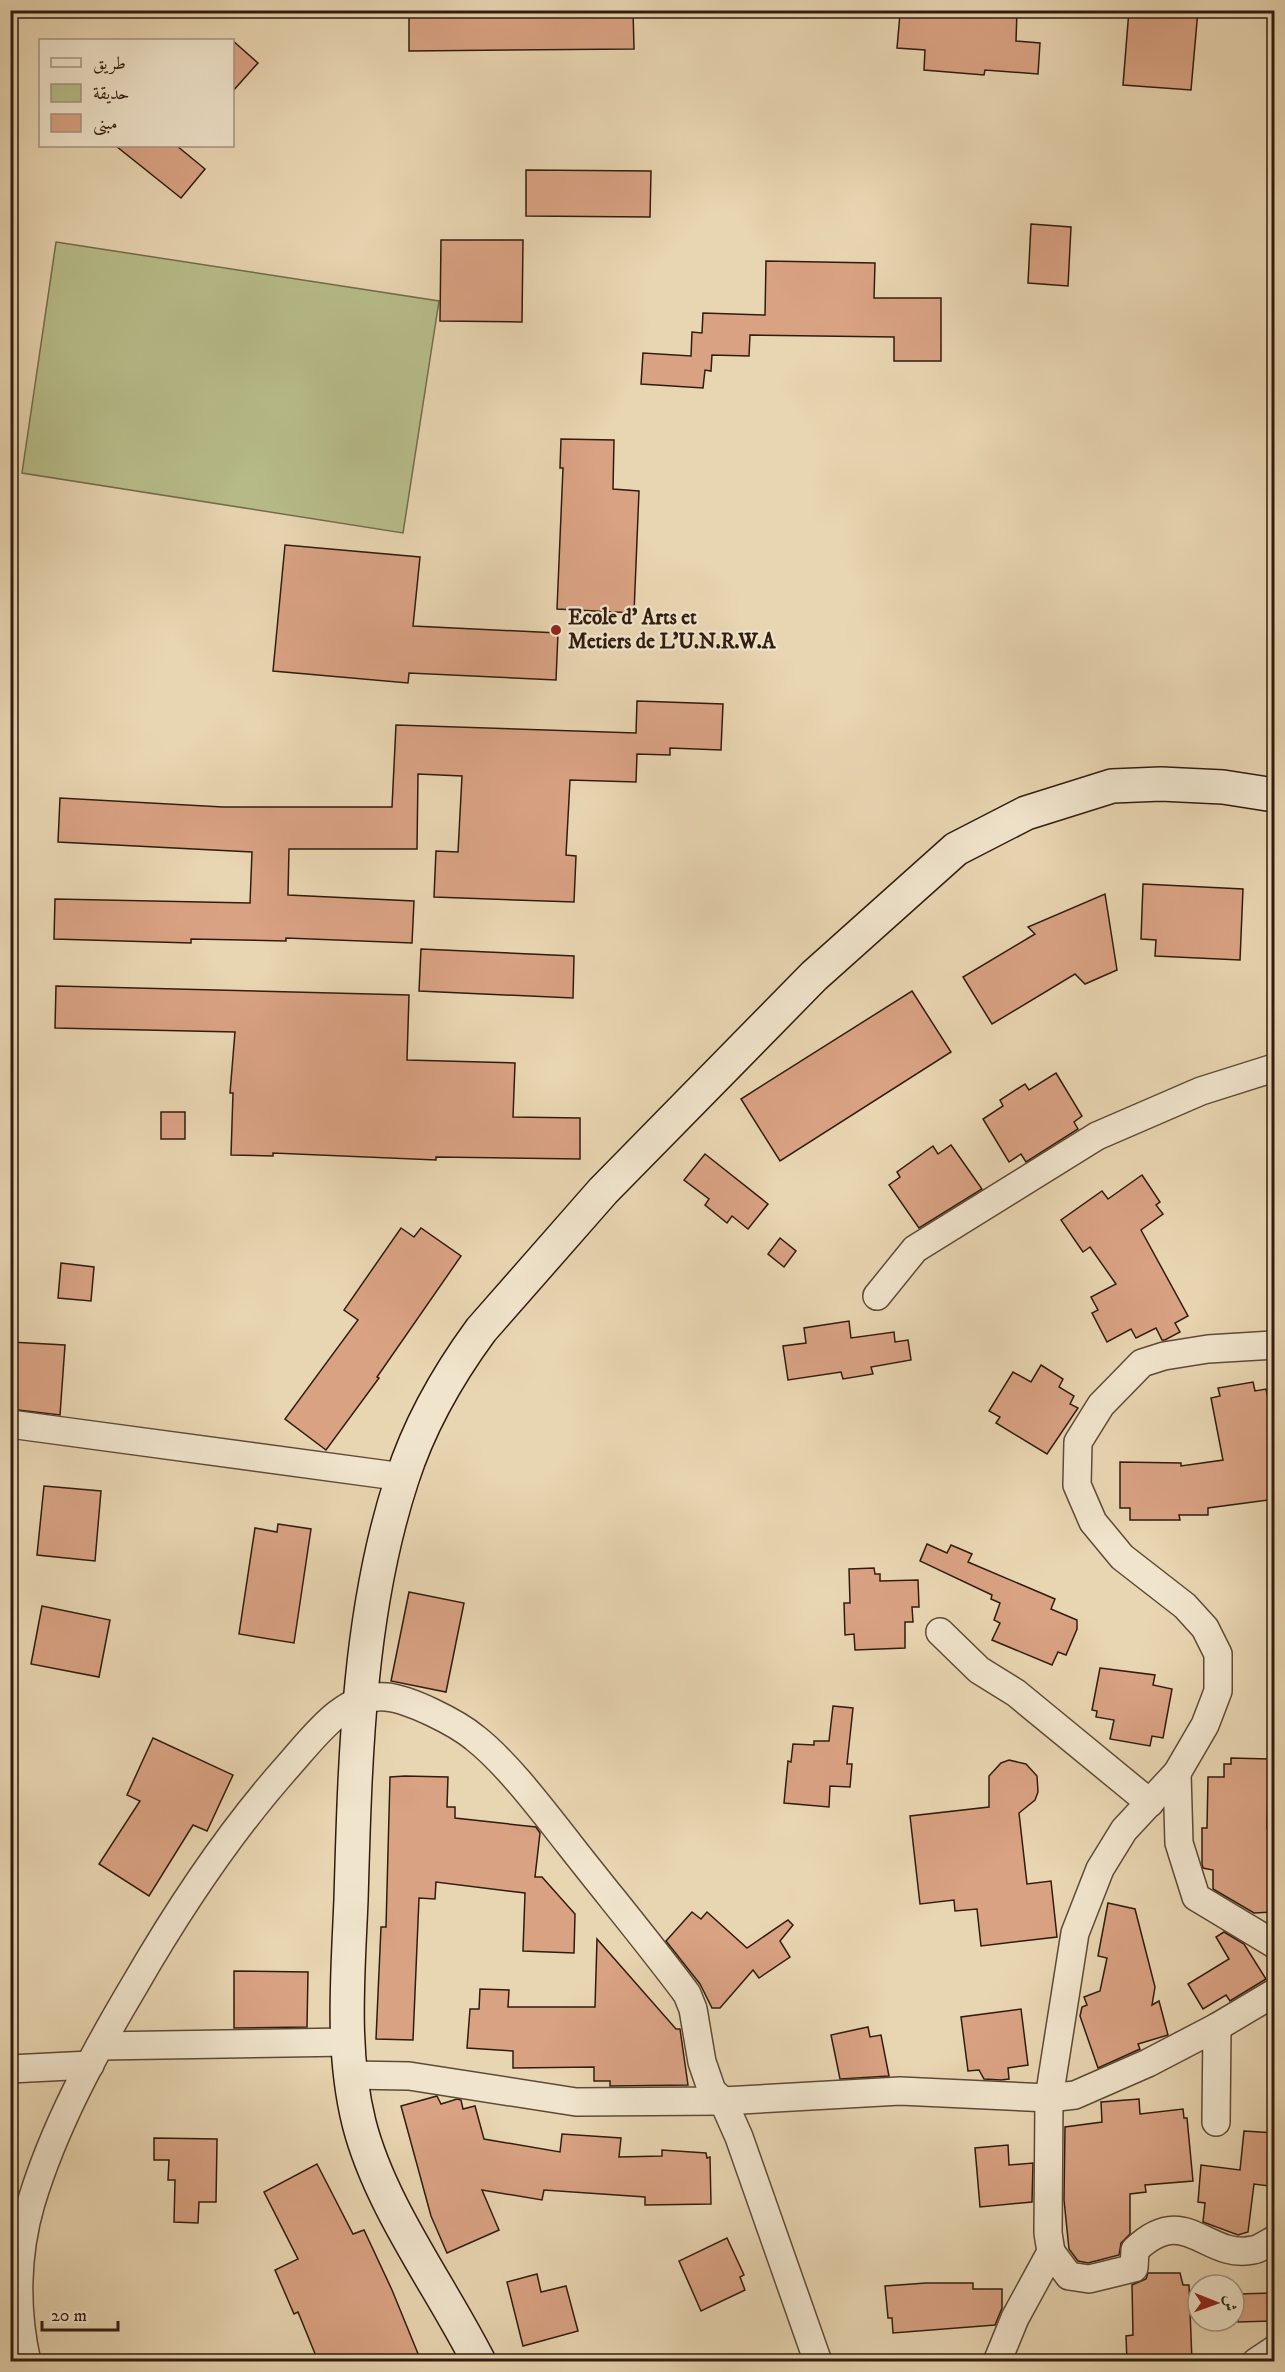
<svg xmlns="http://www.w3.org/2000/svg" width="1285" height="2372" viewBox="0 0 1285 2372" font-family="'IM FELL DW Pica',Amiri,serif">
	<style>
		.green { fill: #b7bd8a; stroke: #746c4c; stroke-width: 1.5 }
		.building { fill: #d9a283; stroke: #311c0e; stroke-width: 1.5 }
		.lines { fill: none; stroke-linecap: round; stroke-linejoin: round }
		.street-casing { stroke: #5f4a37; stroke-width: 30 }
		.secondary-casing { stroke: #311c0e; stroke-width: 36 }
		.street { stroke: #f0e4cc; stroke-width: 27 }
		.secondary { stroke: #f0e4cc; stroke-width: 33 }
		.poi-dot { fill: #8f2418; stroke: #f0e4cc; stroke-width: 2 }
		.labels { text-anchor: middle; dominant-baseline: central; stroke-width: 4.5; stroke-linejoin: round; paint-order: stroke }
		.poi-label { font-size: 21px; font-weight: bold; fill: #311c0e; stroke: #f0e4cc; text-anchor: start }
	</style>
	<rect width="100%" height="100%" fill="#e8d5b1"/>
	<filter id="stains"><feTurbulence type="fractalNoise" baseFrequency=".00333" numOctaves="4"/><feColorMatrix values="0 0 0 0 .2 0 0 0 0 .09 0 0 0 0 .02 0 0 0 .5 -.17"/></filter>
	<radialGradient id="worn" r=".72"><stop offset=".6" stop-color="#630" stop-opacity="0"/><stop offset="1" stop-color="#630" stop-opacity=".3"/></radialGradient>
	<polygon class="green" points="56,242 439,301 403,533 22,473"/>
	<g class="building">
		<polygon points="409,10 633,10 634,49 409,51"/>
		<polygon points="906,10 1017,10 1016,41 1040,43 1038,74 985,70 984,75 924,70 925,50 897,48 900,14 906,15"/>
		<polygon points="1129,10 1198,10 1191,90 1123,85"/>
		<polygon points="232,40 258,63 232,92"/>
		<polygon points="116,146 177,146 205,169 181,198"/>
		<polygon points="526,170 651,171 650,217 526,216"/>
		<polygon points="1031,224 1071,227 1068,286 1028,283"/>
		<polygon points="441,240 523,240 522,322 440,321"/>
		<polygon points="766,261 875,263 874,298 941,298 941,361 894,361 894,337 750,335 749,356 712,355 711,371 705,370 703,388 641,384 643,353 691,356 692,332 702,333 703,313 765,315"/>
		<polygon points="561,439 614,440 613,489 639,491 634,613 557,609 563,468 560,468"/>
		<polygon points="285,545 420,557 413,626 558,633 556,680 409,673 408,683 273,671"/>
		<polygon points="637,701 723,704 721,750 670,748 670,755 637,754 636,782 570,780 566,855 576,856 574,902 434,897 436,851 458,852 462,776 418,774 417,849 289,849 288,895 414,901 412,943 286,938 286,941 191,939 191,943 54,939 55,899 250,903 252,852 58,842 60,798 223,807 392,807 396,725 636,733"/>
		<polygon points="1143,884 1243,889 1240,960 1155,956 1156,940 1141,939"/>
		<polygon points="1105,894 1117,970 1085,984 1075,974 992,1024 963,977 1035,934 1028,927"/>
		<polygon points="421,949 574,956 573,998 419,991"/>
		<polygon points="56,986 409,995 407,1060 515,1063 513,1117 580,1118 580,1159 436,1157 436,1160 273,1153 273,1156 231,1155 233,1093 230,1093 235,1032 55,1028"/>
		<polygon points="912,991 951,1052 780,1161 741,1099"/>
		<polygon points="1056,1073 1082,1116 1074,1122 1078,1129 1026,1162 1021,1154 1009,1162 983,1119 1003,1106 1000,1100 1025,1084 1029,1090"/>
		<rect x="161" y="1112" width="24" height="27"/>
		<polygon points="951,1145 982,1189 919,1228 889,1185 900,1177 897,1172 933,1146 938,1154"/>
		<polygon points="705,1154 768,1204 748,1229 732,1216 727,1223 705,1205 709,1199 684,1180"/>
		<polygon points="1142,1175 1160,1202 1156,1205 1163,1214 1141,1230 1188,1316 1175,1323 1180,1332 1165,1340 1162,1340 1156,1328 1136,1338 1131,1329 1107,1342 1092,1313 1098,1310 1091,1297 1116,1284 1090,1247 1083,1252 1061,1220 1102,1191 1108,1199"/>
		<polygon points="401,1228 414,1237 421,1228 461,1256 377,1377 379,1378 326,1450 285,1419 358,1320 344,1310"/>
		<polygon points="780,1238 796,1251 784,1267 768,1254"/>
		<polygon points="61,1263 94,1267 91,1301 58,1298"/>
		<polygon points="849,1321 851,1338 894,1332 895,1342 908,1340 911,1360 871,1367 873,1374 843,1379 841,1372 788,1380 783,1346 806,1343 804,1328"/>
		<polygon points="10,1342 65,1345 60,1415 10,1409"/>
		<polygon points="1041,1365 1063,1379 1059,1387 1074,1396 1070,1404 1078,1408 1047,1454 996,1423 1000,1417 989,1411 1013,1372 1031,1382"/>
		<polygon points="1253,1382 1255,1391 1266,1389 1275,1433 1275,1499 1208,1508 1208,1515 1179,1515 1180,1520 1130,1520 1130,1508 1120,1508 1120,1462 1181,1463 1181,1466 1223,1460 1211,1398 1220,1396 1218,1388"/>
		<polygon points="44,1486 101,1491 95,1561 37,1555"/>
		<polygon points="278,1524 311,1529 294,1643 239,1634 255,1528 277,1532"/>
		<polygon points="927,1544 947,1553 951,1545 972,1554 968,1562 1055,1599 1051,1609 1077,1620 1077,1629 1066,1655 1058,1652 1052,1665 992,1640 1000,1623 994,1620 1000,1603 991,1599 992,1595 920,1561"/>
		<polygon points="874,1568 875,1574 880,1574 880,1581 918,1580 919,1607 912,1607 913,1622 905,1622 905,1648 855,1650 854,1634 845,1635 844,1603 850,1603 849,1569"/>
		<polygon points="409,1592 464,1603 446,1692 391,1681"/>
		<polygon points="42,1606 110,1620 99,1677 31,1664"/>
		<polygon points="1100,1668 1155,1675 1153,1685 1172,1689 1163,1738 1152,1736 1150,1746 1110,1739 1114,1720 1096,1717 1097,1711 1092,1710"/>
		<polygon points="833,1706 853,1708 847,1764 852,1764 850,1787 830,1786 829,1807 784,1803 788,1761 791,1762 793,1744 814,1745 814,1741 829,1741"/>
		<polygon points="153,1738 233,1775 207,1831 193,1825 149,1896 99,1864 140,1801 127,1795"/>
		<polygon points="1231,1758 1269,1759 1267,1828 1271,1828 1273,1912 1254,1913 1213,1889 1213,1870 1203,1868 1202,1864 1202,1828 1207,1828 1208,1777 1224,1777 1224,1764 1231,1764"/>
		<polygon points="1009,1760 1026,1764 1037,1776 1038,1792 1035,1800 1019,1813 1027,1884 1051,1881 1057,1937 981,1946 977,1909 955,1911 954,1900 920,1904 910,1816 989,1807 989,1776 1001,1763"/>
		<polygon points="405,1776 448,1777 447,1807 455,1807 455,1818 536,1827 540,1833 535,1877 542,1877 575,1914 574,1953 523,1951 525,1893 436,1882 435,1899 419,1898 413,2040 376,2039 381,1927 386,1927 390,1777"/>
		<polygon points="1108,1903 1135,1909 1155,1987 1152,2005 1159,2001 1168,2035 1138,2044 1140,2049 1098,2068 1080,2016 1082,2007 1087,2005 1084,1997 1100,1991 1107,1958 1098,1956"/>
		<polygon points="692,1912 701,1919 707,1912 747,1948 788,1920 793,1925 780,1941 790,1957 759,1978 753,1970 720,2008 712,2008 700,1984 666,1941"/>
		<polygon points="1224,1932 1244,1944 1266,1979 1230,2001 1226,1995 1203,2009 1188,1984 1229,1959 1216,1937"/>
		<polygon points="597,1939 676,2029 680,2029 688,2085 610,2086 610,2081 594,2081 594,2067 513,2068 513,2051 467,2048 470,2009 479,2009 480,1989 509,1990 508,2007 595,2007"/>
		<polygon points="234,1971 308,1972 307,2027 234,2028"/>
		<polygon points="1021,2009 1028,2065 1008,2068 1009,2079 1001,2080 984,2079 979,2070 968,2071 961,2017"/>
		<polygon points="868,2027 870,2037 881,2035 889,2076 840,2079 831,2035"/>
		<polygon points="437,2096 441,2104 457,2099 461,2100 463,2109 475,2106 484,2139 560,2152 562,2134 621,2138 619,2157 662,2156 662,2150 706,2153 707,2158 710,2157 711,2204 645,2205 645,2197 544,2190 542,2200 482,2190 499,2230 447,2253 431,2216 401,2106"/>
		<polygon points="1139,2099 1140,2114 1183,2109 1184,2118 1187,2118 1193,2181 1145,2185 1146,2192 1130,2194 1130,2234 1121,2243 1119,2255 1088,2263 1078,2261 1069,2249 1064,2200 1065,2127 1102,2122 1101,2102"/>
		<polygon points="1244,2131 1275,2133 1275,2182 1270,2181 1269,2186 1254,2184 1248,2232 1238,2235 1203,2222 1205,2203 1198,2202 1201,2165 1240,2170"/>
		<polygon points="154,2138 217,2139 216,2202 199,2202 198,2223 174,2222 175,2180 168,2180 169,2160 154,2160"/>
		<polygon points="1008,2145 1009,2165 1033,2163 1032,2202 980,2207 975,2148"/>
		<polygon points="317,2164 353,2234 364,2230 392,2290 421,2361 318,2361 298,2312 294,2314 275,2270 298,2259 264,2192"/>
		<polygon points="727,2238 744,2275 740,2277 745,2290 701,2311 679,2261"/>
		<polygon points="1148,2273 1180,2273 1183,2285 1189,2285 1192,2361 1127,2361 1126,2336 1133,2335 1132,2285 1146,2279"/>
		<polygon points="537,2274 541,2292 566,2286 578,2331 523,2346 507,2282"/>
		<polygon points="926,2283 973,2283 973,2289 1002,2289 1002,2308 995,2325 893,2333 892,2318 888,2318 885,2286"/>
		<polygon points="1275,2293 1275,2321 1238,2322 1238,2294"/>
	</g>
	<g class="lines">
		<g class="street-casing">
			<g id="street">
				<polyline points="877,1296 915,1249 1097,1136 1201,1091 1274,1068"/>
				<polyline points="10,1424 403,1477"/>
				<polyline points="940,1632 979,1670 1016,1693 1150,1803"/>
				<polyline points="1177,1773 1179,1843 1196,1897 1274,1944"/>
				<polyline points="100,2046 348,2042"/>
				<polyline points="10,2069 90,2065"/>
				<polyline points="350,2075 409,2076 576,2102 723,2101 900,2091 1049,2098 1075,2095 1148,2063 1217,2027 1274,1993"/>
				<polyline points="1216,2122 1217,2027"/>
				<path d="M1051 2252 1069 2276 1089 2279 1134 2268 1135 2250C1186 2201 1205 2260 1253 2250 1260 2249 1268 2243 1274 2240"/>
				<path d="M27 2362C15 2310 16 2254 31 2203 54 2127 93 2055 134 1986 179 1908 229 1832 289 1765 314 1737 345 1693 386 1697 410 1699 457 1723 475 1738 507 1763 543 1811 569 1844 608 1894 649 1943 687 1994L693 2009 702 2062 712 2091 723 2101 739 2137 818 2362"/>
				<polyline points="997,2362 1015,2318 1051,2252 1048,2233 1049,2098 1075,1933 1100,1869 1124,1830 1177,1773 1205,1725 1218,1691 1218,1654 1205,1628 1185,1606 1122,1557 1093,1522 1077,1485 1078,1442 1101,1405 1142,1363 1164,1356 1208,1349 1274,1345"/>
				<polyline points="1256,2362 1274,2350"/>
			</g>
		</g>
		<g class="secondary-casing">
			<path id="secondary" d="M479 2362C440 2285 380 2206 359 2123 341 2051 348 1974 351 1900 355 1761 358 1613 402 1479 419 1426 448 1375 481 1330L603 1191 814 976 956 849 1026 813 1112 786 1161 784 1223 787 1274 795"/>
		</g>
		<use href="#street" class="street"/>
		<use href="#secondary" class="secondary"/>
	</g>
	<circle class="poi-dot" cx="556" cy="630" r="6"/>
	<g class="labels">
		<g class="poi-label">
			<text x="568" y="618">Ecole d' Arts et<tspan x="568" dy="24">Metiers de L'U.N.R.W.A</tspan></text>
		</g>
	</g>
	<rect width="1285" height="2372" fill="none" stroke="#e8d5b1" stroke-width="36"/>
	<rect x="12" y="12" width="1261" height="2348" fill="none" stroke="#311c0e" stroke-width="3"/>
	<rect x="18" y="18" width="1249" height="2336" fill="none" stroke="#311c0e" stroke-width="1.5"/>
	<rect x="39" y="39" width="195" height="108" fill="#f0e4cc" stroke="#a49480" stroke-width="1.5"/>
	<rect x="51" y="58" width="30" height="9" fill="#f0e4cc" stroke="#a49480" stroke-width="1.5"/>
	<text x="93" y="69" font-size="18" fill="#311c0e">طريق</text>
	<rect x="51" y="84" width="30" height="18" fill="#b7bd8a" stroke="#a49480" stroke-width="1.5"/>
	<text x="93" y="99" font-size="18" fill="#311c0e">حديقة</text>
	<rect x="51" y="114" width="30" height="18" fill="#d9a283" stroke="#a49480" stroke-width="1.5"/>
	<text x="93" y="129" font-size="18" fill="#311c0e">مبنى</text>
	<g transform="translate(1216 2303) rotate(91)"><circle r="28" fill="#f0e4cc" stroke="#a49480" stroke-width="1.5"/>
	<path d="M0-4.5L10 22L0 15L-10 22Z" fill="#8f2418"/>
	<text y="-9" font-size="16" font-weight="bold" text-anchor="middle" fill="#311c0e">ش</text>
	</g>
	<path d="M42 2321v9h76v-9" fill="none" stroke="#311c0e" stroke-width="3"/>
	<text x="51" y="2321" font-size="18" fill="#311c0e" stroke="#f0e4cc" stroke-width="4.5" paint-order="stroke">20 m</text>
	<rect width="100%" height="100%" filter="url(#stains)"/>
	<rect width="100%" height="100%" fill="url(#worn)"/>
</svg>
